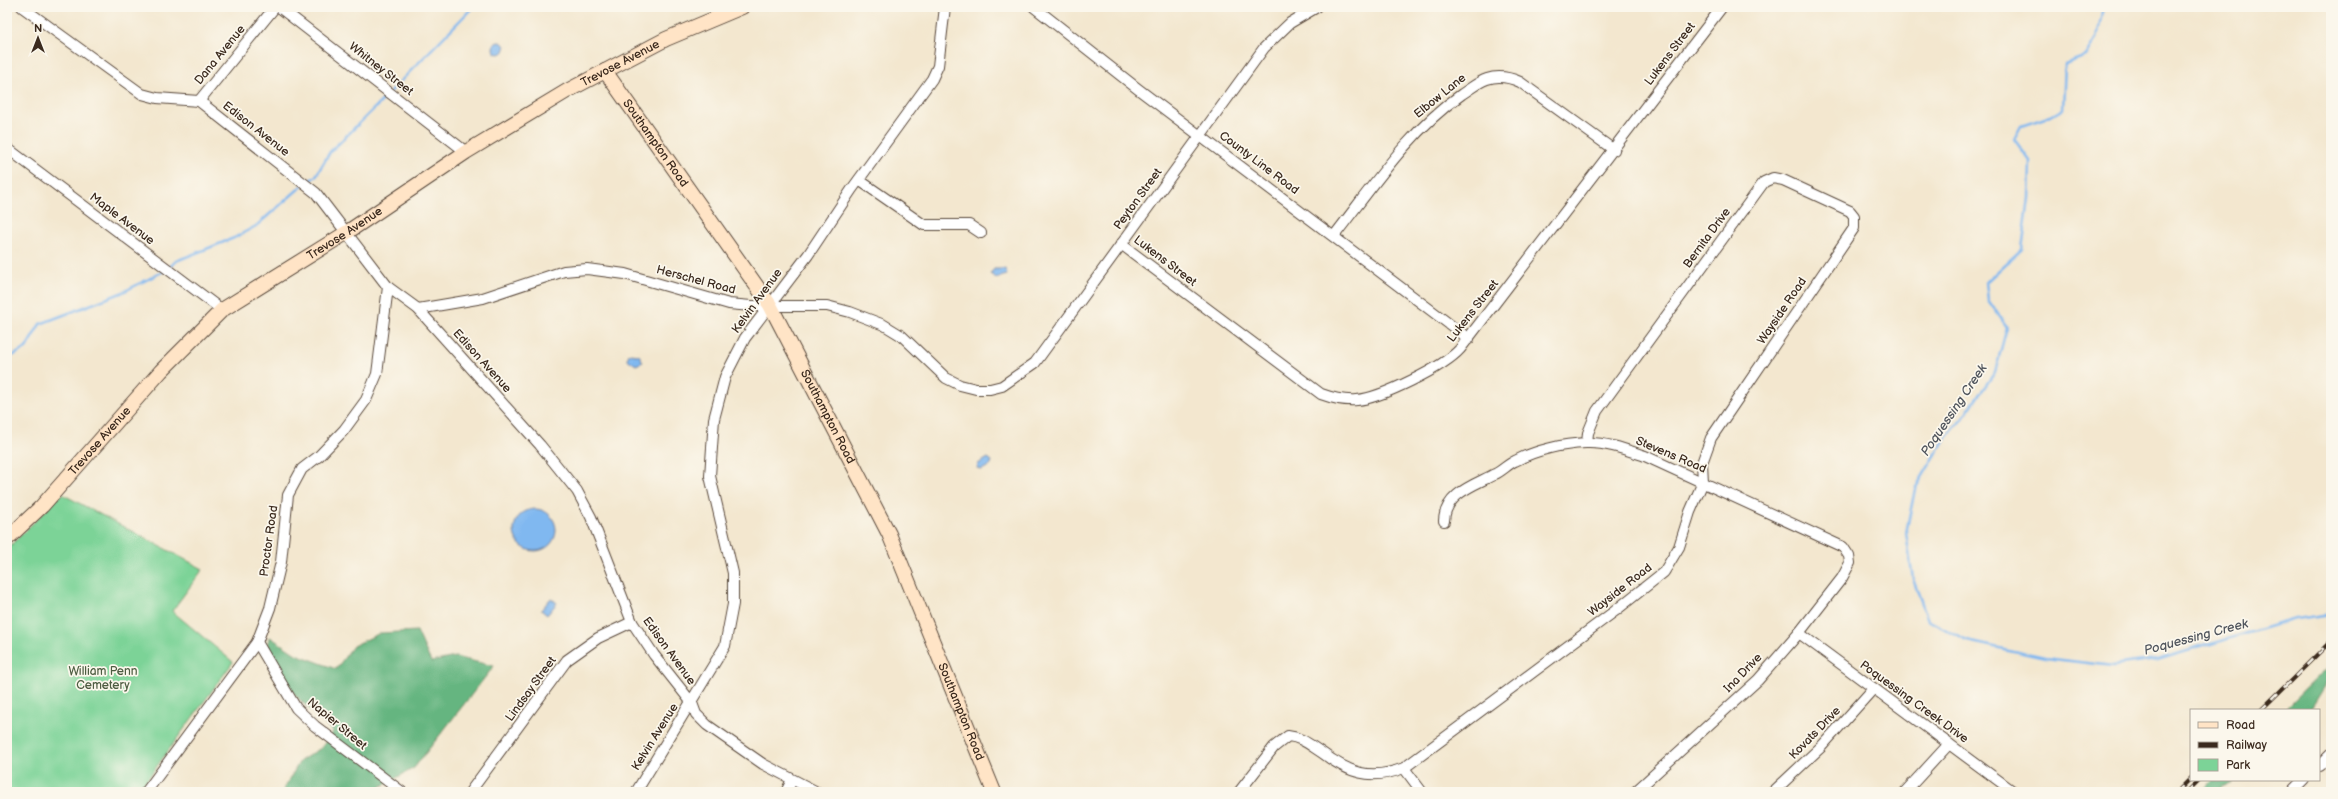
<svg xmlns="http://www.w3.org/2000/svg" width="2338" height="799" viewBox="0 0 2338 799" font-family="'Balsamiq Sans',sans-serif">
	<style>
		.green { fill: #7cd397; stroke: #5c7e5a }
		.forest { fill: #65b580; stroke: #50704f }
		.water { fill: #80b8f0; stroke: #5e7187 }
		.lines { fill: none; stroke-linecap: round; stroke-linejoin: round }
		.stream { stroke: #80b8f0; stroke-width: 2.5 }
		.street-casing { stroke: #574639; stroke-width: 12 }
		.secondary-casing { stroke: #574639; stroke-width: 16 }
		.street { stroke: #fff; stroke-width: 10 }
		.secondary { stroke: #ffe4c6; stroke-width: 14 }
		.rail-casing { stroke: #3b2a1e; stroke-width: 4 }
		.rail { stroke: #fbf7ec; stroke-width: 2.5; stroke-dasharray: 8; stroke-linecap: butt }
		.labels { text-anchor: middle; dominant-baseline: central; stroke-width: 3.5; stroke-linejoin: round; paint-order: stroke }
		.street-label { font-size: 12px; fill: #3b2a1e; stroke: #fbf7ec }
		.park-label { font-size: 12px; fill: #4e5d42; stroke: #fbf7ec }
		.water-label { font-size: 13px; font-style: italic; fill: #50555d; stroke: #fbf7ec }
	</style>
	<rect width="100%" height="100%" fill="#fbf7ec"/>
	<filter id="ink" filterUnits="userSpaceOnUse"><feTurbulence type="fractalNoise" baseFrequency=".025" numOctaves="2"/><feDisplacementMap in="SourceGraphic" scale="8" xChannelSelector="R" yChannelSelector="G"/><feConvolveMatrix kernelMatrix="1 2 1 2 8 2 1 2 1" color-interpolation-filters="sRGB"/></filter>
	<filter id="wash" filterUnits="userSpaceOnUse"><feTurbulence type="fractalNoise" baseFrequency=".012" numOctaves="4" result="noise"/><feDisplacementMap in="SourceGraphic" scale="16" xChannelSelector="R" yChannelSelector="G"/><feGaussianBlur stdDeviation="0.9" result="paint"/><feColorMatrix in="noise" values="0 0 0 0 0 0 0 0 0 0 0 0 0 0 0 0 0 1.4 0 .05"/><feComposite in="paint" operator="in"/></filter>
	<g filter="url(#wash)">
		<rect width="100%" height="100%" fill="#f3e7cf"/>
		<polygon class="green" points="62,494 203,569 172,611 233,662 138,792 7,792 7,549"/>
		<g class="forest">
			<polygon points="417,631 431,662 455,657 494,666 414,768 380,787 377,792 282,792 300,761 321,748 333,732 294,694 267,648 270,637 296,654 336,669 353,646 380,633"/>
			<polygon points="2331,664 2331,680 2327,683 2310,710 2284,710"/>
			<polygon points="2213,780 2234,780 2215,792 2201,792"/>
		</g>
		<g class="water">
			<circle cx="499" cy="48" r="6"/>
			<polygon points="994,269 1005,269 1007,275 996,278 990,274"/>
			<polygon points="629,354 639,355 643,362 636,365 627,359"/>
			<polygon points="988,458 992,461 990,466 981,470 977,468 978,464"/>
			<circle cx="535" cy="530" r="21"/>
			<polygon points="551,598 557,603 547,615 541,610"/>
		</g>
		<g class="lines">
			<g class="stream">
				<polyline points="2103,7 2097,38 2086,56 2065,64 2063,109 2051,116 2021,126 2014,139 2030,161 2029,198 2022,249 1986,282 1988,300 2007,327 1995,372 1963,418 1945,439 1915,489 1906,533 1913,579 1928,620 1967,641 2045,658 2113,666 2157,660 2295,619 2331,614"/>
				<polyline points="391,91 473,7"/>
				<polyline points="306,183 316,176 330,152 388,95"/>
				<polyline points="170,267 176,261 234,238 256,226 302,186"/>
				<polyline points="7,359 26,348 40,324 121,293 166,270"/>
			</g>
		</g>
	</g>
	<g filter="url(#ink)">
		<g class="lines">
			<g class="street-casing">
				<g id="street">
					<polyline points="22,7 142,94 157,98 199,101 316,193 388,287 418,309 540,445 577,491 591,517 632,622 654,655 692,703 696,714 707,725 763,764 817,792"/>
					<polyline points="279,7 466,152"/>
					<polyline points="1034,7 1138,89 1469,339"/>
					<polyline points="199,101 275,7"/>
					<polyline points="7,148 222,310"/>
					<polyline points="859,180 924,225 969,225 981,233"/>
					<path d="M1334 236C1373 186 1409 131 1462 94 1470 89 1478 82 1487 79 1499 75 1509 77 1520 82L1614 150"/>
					<path d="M1121 244 1321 394C1332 398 1345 401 1357 400 1381 398 1444 367 1460 349L1722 7"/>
					<polyline points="418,309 483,298 564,271 587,269 625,274 729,304 751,306 827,306 850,312 884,325 902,336 946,378 960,385 976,389 990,389 1002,386 1035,363 1264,48 1290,23 1317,7"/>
					<path d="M1444 521C1445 493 1475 485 1495 474 1502 471 1508 464 1515 461 1536 450 1563 444 1586 443 1606 442 1627 450 1645 456L1843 547 1849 556 1850 563 1842 578 1799 633 1758 680 1635 792"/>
					<polyline points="1799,633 2014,792"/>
					<polyline points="257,642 296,708 315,726 402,792"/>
					<polyline points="2319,766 2331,754"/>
					<polyline points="1404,768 1422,792"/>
					<polyline points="146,792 257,642 270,608 281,562 288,495 302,469 319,456 344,430 366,400 377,374 388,287"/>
					<polyline points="470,792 567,660 598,638 632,622"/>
					<polyline points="636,792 725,646 733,604 733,573 710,476 714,419 725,377 745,338 808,255 852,189 932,79 938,66 945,7"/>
					<polyline points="786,792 792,780"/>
					<path d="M1239 792 1274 747 1288 736C1301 737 1310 745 1321 752 1349 773 1370 781 1404 768L1615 611 1664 572 1679 547 1690 512 1703 482 1702 463 1711 438 1854 228V216L1850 211 1783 180 1773 178 1764 182 1597 411 1588 433 1587 443"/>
					<polyline points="1773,792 1821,747 1873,689"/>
					<polyline points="1905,792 1949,744"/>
					<polyline points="2292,792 2304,780"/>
				</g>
			</g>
			<g class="secondary-casing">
				<g id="secondary">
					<path id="s1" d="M605 71 770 305 889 534 994 792"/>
					<path id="s2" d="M7 539 42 506 161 371 222 310 346 233 466 152 567 91 666 39 742 7"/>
				</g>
			</g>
			<use href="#street" class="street"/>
			<use href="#secondary" class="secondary"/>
			<g class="rail-casing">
				<g id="rail">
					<polyline points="2261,710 2331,641"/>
					<polyline points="2177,792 2191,778"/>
					<polyline points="2187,792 2199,780"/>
				</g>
			</g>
			<use href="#rail" class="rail"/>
		</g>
	</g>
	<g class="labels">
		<g class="street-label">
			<text transform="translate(1670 54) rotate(-53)">Lukens Street</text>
			<text transform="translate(220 55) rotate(-51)">Dana Avenue</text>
			<text stroke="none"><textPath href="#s2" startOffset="783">Trevose Avenue</textPath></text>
			<text transform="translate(381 69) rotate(38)">Whitney Street</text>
			<text transform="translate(1440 96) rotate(-39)">Elbow Lane</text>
			<text transform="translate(256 129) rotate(38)">Edison Avenue</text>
			<text stroke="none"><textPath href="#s1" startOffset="88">Southampton Road</textPath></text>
			<text transform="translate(1259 163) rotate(37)">County Line Road</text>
			<text transform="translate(1138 199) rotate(-54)">Peyton Street</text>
			<text transform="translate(122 219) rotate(37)">Maple Avenue</text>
			<text stroke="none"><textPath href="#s2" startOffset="459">Trevose Avenue</textPath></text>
			<text transform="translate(1707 238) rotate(-54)">Bernita Drive</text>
			<text transform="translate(1165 261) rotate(37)">Lukens Street</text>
			<text transform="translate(696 280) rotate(15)">Herschel Road</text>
			<text transform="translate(757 301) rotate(-54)">Kelvin Avenue</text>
			<text transform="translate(1473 311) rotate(-52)">Lukens Street</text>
			<text transform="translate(1782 311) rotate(-56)">Wayside Road</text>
			<text transform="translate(482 361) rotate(48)">Edison Avenue</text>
			<text stroke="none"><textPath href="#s1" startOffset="412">Southampton Road</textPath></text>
			<text stroke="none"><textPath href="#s2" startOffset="135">Trevose Avenue</textPath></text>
			<text transform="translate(1671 455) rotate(23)">Stevens Road</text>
			<text transform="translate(269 541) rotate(-82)">Proctor Road</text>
			<text transform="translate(1620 590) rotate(-38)">Wayside Road</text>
			<text transform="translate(669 651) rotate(54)">Edison Avenue</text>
			<text transform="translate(1743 673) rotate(-46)">Ina Drive</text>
			<text transform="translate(531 689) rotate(-54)">Lindsay Street</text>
			<text transform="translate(1914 702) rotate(36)">Poquessing Creek Drive</text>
			<text stroke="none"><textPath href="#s1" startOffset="736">Southampton Road</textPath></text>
			<text transform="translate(337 724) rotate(40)">Napier Street</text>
			<text transform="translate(1815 733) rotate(-46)">Kovats Drive</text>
			<text transform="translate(655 737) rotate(-58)">Kelvin Avenue</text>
		</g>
		<g class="park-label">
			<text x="103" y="671">William Penn<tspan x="103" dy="14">Cemetery</tspan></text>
		</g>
		<g class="water-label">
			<text transform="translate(1954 410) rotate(-56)">Poquessing Creek</text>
			<text transform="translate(2196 637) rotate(-15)">Poquessing Creek</text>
		</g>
	</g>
	<rect width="2338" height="799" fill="none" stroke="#fbf7ec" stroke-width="24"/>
	<rect x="2190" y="709" width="130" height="72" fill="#fbf7ec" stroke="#aea59a"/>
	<rect x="2198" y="722" width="20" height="6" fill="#ffe4c6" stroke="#aea59a"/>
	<text x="2226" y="729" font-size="12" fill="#3b2a1e">Road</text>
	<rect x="2198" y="742" width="20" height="6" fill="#3b2a1e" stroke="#aea59a"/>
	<text x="2226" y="749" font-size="12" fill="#3b2a1e">Railway</text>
	<rect x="2198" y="759" width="20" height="12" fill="#7cd397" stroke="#aea59a"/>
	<text x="2226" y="769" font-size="12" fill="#3b2a1e">Park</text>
	<g transform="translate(38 38)" stroke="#fbf7ec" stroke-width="3" paint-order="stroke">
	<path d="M0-3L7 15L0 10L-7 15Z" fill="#3b2a1e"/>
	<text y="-6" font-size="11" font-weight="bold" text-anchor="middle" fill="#3b2a1e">N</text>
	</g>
</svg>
